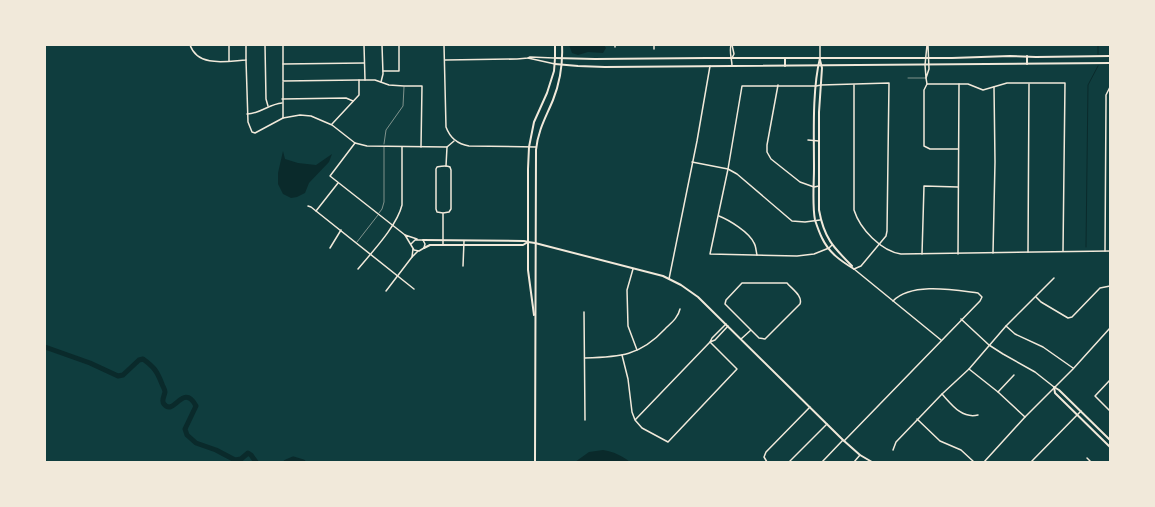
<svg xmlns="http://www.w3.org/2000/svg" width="1155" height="507" viewBox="0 0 1155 507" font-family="Figtree,sans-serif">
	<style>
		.water { fill: #0a2a2b }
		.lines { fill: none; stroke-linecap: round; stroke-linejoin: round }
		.stream { stroke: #0a2a2b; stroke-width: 1 }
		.river { stroke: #0a2a2b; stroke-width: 5 }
		.service { stroke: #f1e9da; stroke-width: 0.5 }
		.minor { stroke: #f1e9da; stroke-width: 1.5 }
		.tertiary { stroke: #f1e9da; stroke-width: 2 }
		.secondary { stroke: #f1e9da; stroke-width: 2 }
	</style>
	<rect width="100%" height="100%" fill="#0f3d3e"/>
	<g class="water">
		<polygon points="569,45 604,45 606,48 603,53 588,52 578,55 572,53"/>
		<polygon points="283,151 285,159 298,163 316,165 332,154 329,162 309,183 305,193 297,197 291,198 283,194 278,184 278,173"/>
		<path d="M603 450C614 452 621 455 630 462H575L589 452Z"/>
	</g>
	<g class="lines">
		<g class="stream">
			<polyline points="1098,45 1098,54"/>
			<polyline points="1086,247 1088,85 1098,66"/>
		</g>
		<g class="river">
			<path d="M45 347 90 363 118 376 123 375 139 360 143 359C154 367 157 371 162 384 163 387 165 389 165 392 164 397 161 401 164 404 174 417 183 382 196 406L185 429 187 435 196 443 216 450 235 460 241 459 248 453 251 455 256 462"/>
			<polyline points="286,462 293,459 303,462"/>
		</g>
		<g class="service">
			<polyline points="908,78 925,78"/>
			<polyline points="384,144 386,130 403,106 404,87"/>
			<polyline points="379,213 382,209 384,202 384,147"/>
			<polyline points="357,242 378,215"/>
		</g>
		<g class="minor">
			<path d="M190 45C198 68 228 61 246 60V45"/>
			<polyline points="229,45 229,61"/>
			<polyline points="265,45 266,99 268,106"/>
			<polyline points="283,45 283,81 359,80"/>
			<polyline points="364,45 365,80"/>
			<path d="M444 45 446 127C450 138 457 144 469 146L536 147"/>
			<path d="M731 45C729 52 732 59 732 66"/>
			<polyline points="927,45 925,65 926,78 929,69 928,45"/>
			<polyline points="615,47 615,45"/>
			<polyline points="654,49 654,45"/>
			<polyline points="528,58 555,64"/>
			<polyline points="732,58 734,54 732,45"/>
			<polyline points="820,58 820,45"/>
			<polyline points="246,60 248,122 252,132 255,133 283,118 300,115 311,116 332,125 355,143 367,146 447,147 454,141"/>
			<polyline points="445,60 517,59 528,58 530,57 554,58"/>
			<polyline points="283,64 364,63"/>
			<polyline points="383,71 399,71 399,45"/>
			<polyline points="926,78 927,84 924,90 924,146 930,149 958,149"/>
			<polyline points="283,82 283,118"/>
			<polyline points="381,82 383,74 382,45"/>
			<polyline points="927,84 968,84 983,90 1007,83 1065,83 1063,251"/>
			<polyline points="778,85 767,145 767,152 771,159 800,182 814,187 819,186"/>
			<path d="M854 85V210C860 229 881 251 901 254L1110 251"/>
			<polyline points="282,99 346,98 353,101"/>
			<path d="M247 114C260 114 269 104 282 103"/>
			<polyline points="332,124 359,95 359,80 375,80 389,85 404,86 422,86 421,147"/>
			<polyline points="808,140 819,141"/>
			<polyline points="355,143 330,176 405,235"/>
			<polyline points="692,162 728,169 737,174 792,221 805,222 820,220"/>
			<polyline points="446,166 447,147"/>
			<polyline points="308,206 311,207 414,289"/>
			<polyline points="316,211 338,183"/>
			<path d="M719 216C729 220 749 232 754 243 756 246 756 251 757 255"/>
			<polyline points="411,244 415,240 423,240 425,244 424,248 419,251 414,250 405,235 417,239"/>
			<path d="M443 245V213L449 212 451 209V170L450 167C446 165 442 166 437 167L436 169V209L437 212 443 213"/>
			<polyline points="832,245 829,248 814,254 797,256 710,254 728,169 742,86 816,86 821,85 889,83 887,231 886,236 861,266 854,269"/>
			<polyline points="330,248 341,230"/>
			<polyline points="413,249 412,257 418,251"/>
			<polyline points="1105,251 1106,101 1106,95 1110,87"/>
			<polyline points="1028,252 1029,84"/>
			<polyline points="993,253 995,162 994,87"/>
			<polyline points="922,254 924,186 958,187"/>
			<polyline points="958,254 959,84"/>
			<polyline points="463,266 464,241"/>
			<path d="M358 269C372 252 397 226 402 205V147"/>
			<polyline points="633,269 627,290 628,326 637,350"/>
			<polyline points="854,269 941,340"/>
			<polyline points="669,279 697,141 710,66"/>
			<polyline points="386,291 412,257"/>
			<polyline points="1036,297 1041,302 1068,318 1072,317 1100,288 1110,286"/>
			<polyline points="584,312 585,420"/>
			<polyline points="961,319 989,345 1003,354 1035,372 1054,387"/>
			<polyline points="726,324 712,338 710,342 715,340 728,326"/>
			<polyline points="1006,326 1015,334 1043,347 1073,368"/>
			<path d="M741 339 751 330 759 338 765 339 800 304C803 296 792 289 787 283H742L726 300 725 304 751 330"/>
			<polyline points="622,355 628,379 632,412 635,420 642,428 668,442 737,369 710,342 635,420"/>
			<path d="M585 358C620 357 640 356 665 329 671 323 678 318 680 309"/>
			<polyline points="969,369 998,392 1025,417"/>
			<polyline points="1110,380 1095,396 1110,411"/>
			<polyline points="998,392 1014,375"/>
			<path d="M942 394C952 405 962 419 978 415"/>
			<polyline points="917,419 940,441 961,450 974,462"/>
			<path d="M844 441 980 301 982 297 978 293C954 290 912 282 893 301"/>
			<polyline points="893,450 896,442 942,394 969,369 1006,326 1054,278"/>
			<polyline points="1087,458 1091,462"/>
			<polyline points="767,462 764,457 766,452 810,407"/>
			<polyline points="789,462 827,424"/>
			<polyline points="822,462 843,440"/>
			<polyline points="854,462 860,455"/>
			<polyline points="984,462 1025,417 1073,369 1110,328"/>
			<polyline points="1031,462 1081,411"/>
		</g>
		<g class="tertiary">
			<path d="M820 58C812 90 814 135 814 168 814 185 812 204 815 220 817 226 819 232 822 238 829 253 841 261 854 269"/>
			<path d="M820 60 822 68 819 112V210C824 238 833 247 852 266"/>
			<polyline points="423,240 524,241 528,242"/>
			<polyline points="424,248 430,245 523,245 528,242"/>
			<polyline points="1054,387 1055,393 1110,447"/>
			<polyline points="1054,387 1059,390 1110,440"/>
		</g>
		<g class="secondary">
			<polyline points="1027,56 1027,64"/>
			<polyline points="555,58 595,59 707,58 952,58 1010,56 1036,57 1110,56"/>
			<polyline points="555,64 578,66 605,67 1110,63"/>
			<polyline points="785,66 785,58"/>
			<polyline points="528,242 535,243 663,276 681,285 698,297 843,440 860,455 872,462"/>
			<polyline points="534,315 528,270 528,169 529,147 534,122 547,93 554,71 555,58 555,45"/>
			<path d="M535 462 536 150C538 130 546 117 553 100 560 82 563 64 562 45"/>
		</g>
	</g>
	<rect width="1155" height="507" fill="none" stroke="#f1e9da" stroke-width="92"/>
</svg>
